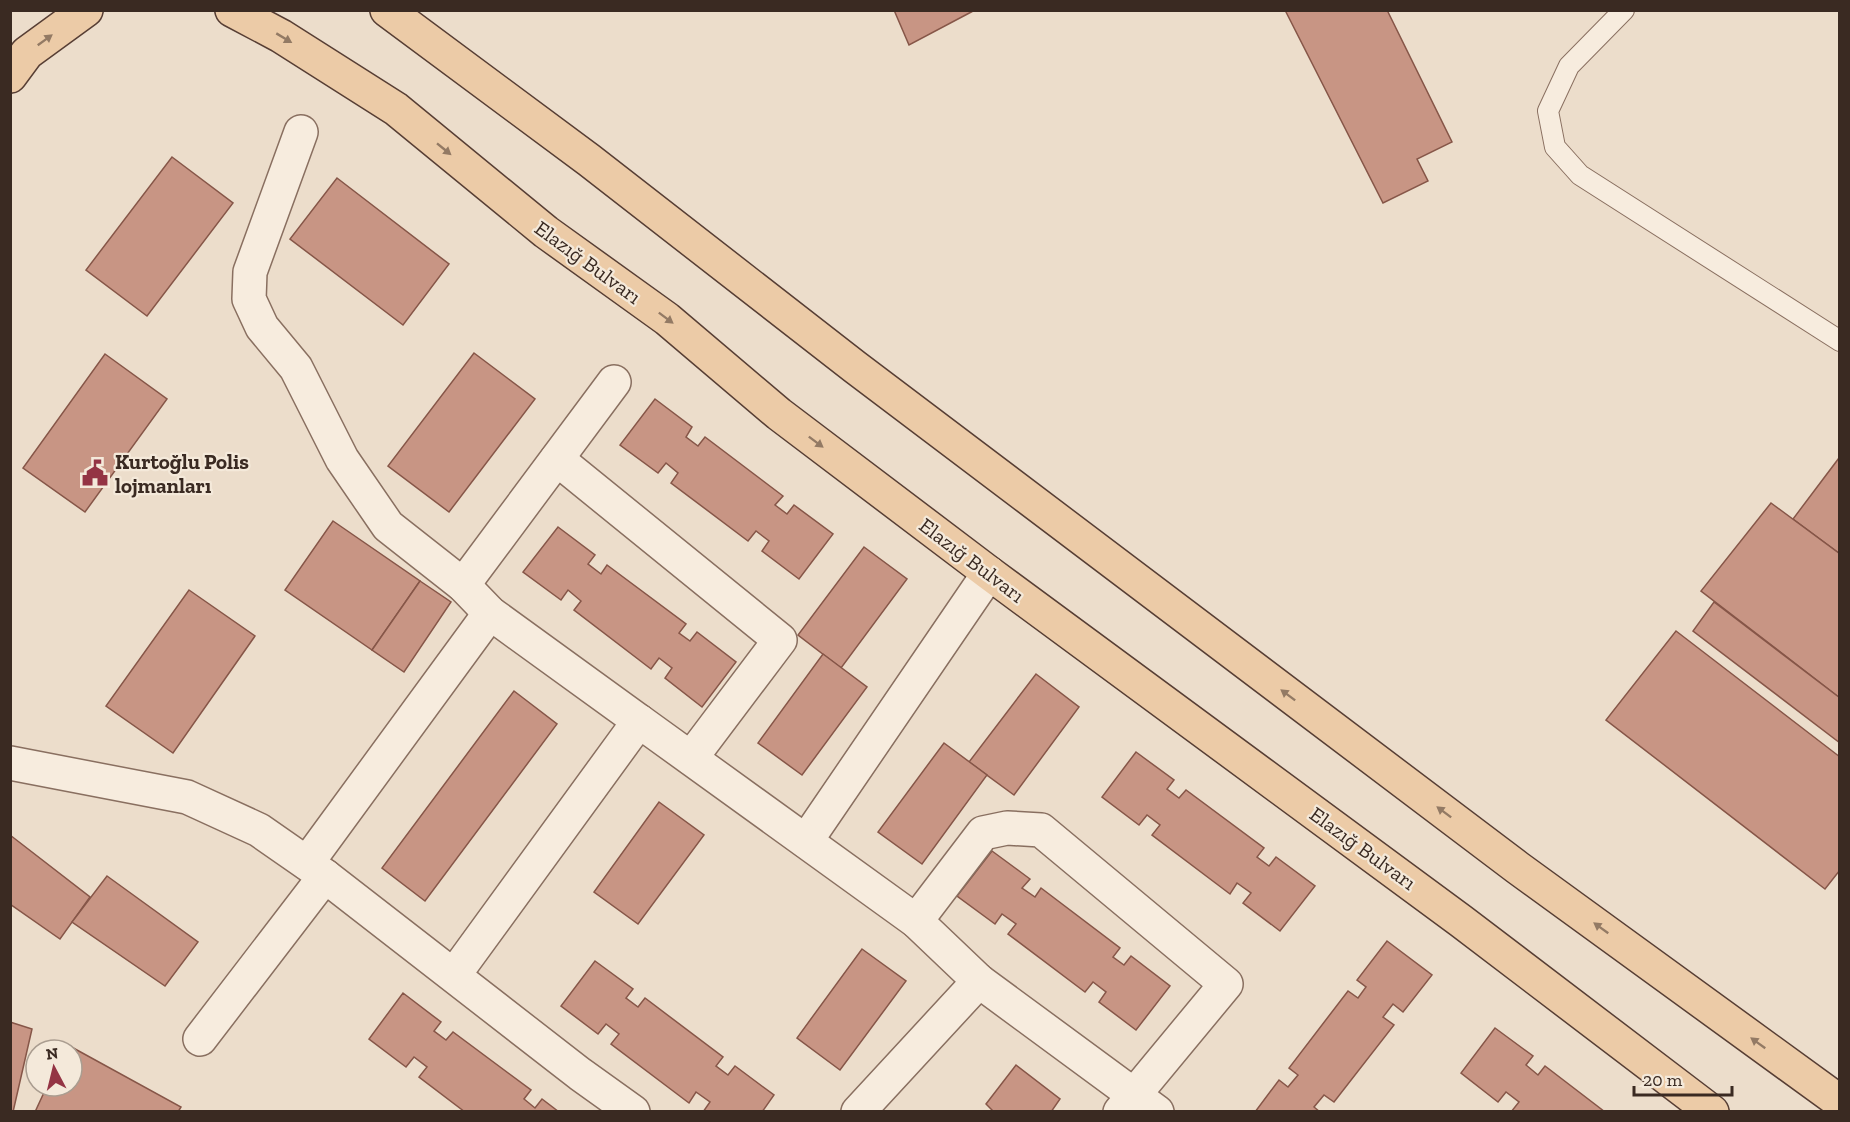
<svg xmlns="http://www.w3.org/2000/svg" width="1850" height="1122" viewBox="0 0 1850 1122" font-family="'Zilla Slab',serif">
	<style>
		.building { fill: #c89584; stroke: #865648; stroke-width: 1.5 }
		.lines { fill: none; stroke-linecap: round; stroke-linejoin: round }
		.lane-casing { stroke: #896f60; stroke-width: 22 }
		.street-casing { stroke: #896f60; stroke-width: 36 }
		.primary-casing { stroke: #573e34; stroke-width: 36 }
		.lane { stroke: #f7ecde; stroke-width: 20 }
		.street { stroke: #f7ecde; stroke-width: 33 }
		.primary { stroke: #eccba7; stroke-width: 33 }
		.oneway { fill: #937a64 }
		.labels { text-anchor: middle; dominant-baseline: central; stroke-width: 4.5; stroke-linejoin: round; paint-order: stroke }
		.street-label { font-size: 21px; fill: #3a2a22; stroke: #f4e9da }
		.poi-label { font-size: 21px; font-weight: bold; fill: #3a2a22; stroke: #f4e9da; text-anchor: start }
	</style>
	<rect width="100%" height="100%" fill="#ecddcb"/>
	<g class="building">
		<polygon points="894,10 975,10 909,45"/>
		<polygon points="1285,10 1387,10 1452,142 1417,159 1428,181 1383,203"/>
		<polygon points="172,157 233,203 147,316 86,270"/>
		<polygon points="337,178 449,264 403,325 290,239"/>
		<polygon points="474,353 535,399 449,512 388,466"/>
		<polygon points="105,354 167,399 85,512 23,468"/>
		<polygon points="655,399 692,427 686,437 698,446 705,437 783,496 775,505 787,514 794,505 833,534 799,579 762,551 769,541 756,531 748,541 671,483 678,473 666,463 658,473 620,445"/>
		<polygon points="1839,458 1840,459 1840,554 1793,519"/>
		<polygon points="1771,503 1840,554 1840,698 1701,591"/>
		<polygon points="333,521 420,581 372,650 285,590"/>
		<polygon points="558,527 595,555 588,564 601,574 607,565 686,624 679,633 690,641 697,632 736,662 702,707 665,678 672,668 659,658 651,669 574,610 581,601 568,590 561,600 523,572"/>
		<polygon points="864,547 907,579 841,668 798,635"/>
		<polygon points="420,581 451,602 404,672 372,650"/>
		<polygon points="189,590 255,636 173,753 106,706"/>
		<polygon points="1714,602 1840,698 1840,743 1693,631"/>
		<polygon points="1676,631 1840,757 1840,870 1825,889 1606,720"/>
		<polygon points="823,654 867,687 802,775 758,743"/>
		<polygon points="1036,674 1079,707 1014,795 969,762"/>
		<polygon points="514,691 557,724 425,901 382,868"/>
		<polygon points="944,743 987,775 922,864 878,832"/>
		<polygon points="1136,752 1174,780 1167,789 1179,798 1186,790 1264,848 1257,857 1269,866 1276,857 1315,886 1280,931 1243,903 1251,893 1237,883 1230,894 1152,835 1160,825 1147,815 1139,825 1102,797"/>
		<polygon points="659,802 704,835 638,924 594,892"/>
		<polygon points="10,835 90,897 60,939 10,904"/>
		<polygon points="992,851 1030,879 1022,888 1035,897 1041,888 1120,948 1113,957 1124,965 1131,956 1170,986 1136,1030 1099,1002 1106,992 1093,982 1085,992 1008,934 1016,924 1002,914 995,924 957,896"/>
		<polygon points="107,876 198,942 165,986 72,922"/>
		<polygon points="1387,941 1432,975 1403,1012 1393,1004 1383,1017 1394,1025 1334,1102 1324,1095 1314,1107 1320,1112 1255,1112 1279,1080 1288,1087 1298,1075 1289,1068 1348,991 1358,998 1366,987 1357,980"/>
		<polygon points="862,949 906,981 840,1070 797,1038"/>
		<polygon points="595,961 633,989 626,998 638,1007 645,998 723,1057 716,1066 728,1075 735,1066 774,1095 762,1112 703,1112 710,1102 696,1092 689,1103 611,1044 619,1034 606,1024 598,1034 561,1006"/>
		<polygon points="403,993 441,1022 434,1031 446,1040 453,1032 531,1090 524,1099 535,1108 542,1099 559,1112 465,1112 419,1077 427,1067 414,1057 406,1067 369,1039"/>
		<polygon points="10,1022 32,1029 13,1112 10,1112"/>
		<polygon points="1495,1028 1533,1056 1526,1065 1538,1075 1545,1066 1605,1112 1511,1112 1519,1102 1506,1092 1498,1102 1461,1073"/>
		<polygon points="66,1044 181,1107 178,1112 35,1112 47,1086 72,1086 72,1050 63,1050"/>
		<polygon points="1016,1065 1060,1099 1051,1112 994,1112 986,1104"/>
	</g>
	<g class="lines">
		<g class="lane-casing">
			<polyline id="lane" points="1624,10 1569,66 1548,111 1555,147 1580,175 1840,341"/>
		</g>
		<g class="street-casing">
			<g id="street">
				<polyline points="301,132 250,272 249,299 262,327 296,368 342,459 388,526 463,585 490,613 639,721"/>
				<polyline points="557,459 780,640 691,758"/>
				<polyline points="463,585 614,382"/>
				<polyline points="10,763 187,797 259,830 325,876 580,1074 633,1112"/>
				<polyline points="806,841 989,573"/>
				<polyline points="307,863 490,613"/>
				<polyline points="916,921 983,833 1007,828 1041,830 1226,984 1120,1112"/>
				<polyline points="454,975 639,721 916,921 979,981 1157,1112"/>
				<polyline points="200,1039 325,876"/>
				<polyline points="858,1112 979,981"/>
			</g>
		</g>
		<g class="primary-casing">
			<g id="primary">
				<polyline points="232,10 281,36 396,109 546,232 667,319 779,414 989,573 1461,921 1712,1112"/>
				<polyline points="387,10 589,160 855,367 1518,868 1840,1102"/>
				<polyline points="10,76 27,53 86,10"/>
			</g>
		</g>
		<use href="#lane" class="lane"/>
		<use href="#street" class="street"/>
		<use href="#primary" class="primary"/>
	</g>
	<defs><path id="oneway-solid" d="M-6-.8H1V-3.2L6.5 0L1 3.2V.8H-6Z" transform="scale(1.5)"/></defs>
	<g class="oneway">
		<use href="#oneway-solid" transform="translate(284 38) rotate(31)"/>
		<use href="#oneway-solid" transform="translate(45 40) rotate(-36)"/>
		<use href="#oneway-solid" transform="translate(444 149) rotate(39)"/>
		<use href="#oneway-solid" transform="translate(666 318) rotate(37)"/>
		<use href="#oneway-solid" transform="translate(816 442) rotate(37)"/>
		<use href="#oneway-solid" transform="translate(1288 695) rotate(-143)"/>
		<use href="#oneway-solid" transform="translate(1444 812) rotate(-143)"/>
		<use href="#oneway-solid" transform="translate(1601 928) rotate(-144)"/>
		<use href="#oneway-solid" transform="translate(1758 1043) rotate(-144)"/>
	</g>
	<defs>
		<g id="civic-bare" transform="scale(2.07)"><path d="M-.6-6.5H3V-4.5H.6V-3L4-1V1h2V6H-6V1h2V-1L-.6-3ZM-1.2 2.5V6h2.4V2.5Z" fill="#943444" stroke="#f4e9da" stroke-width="2.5" paint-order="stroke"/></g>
	</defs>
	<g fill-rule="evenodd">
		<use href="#civic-bare" x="95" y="473"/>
	</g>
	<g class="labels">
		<g class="street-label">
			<text transform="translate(588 262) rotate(36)">Elazığ Bulvarı</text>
			<text transform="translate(972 560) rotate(37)">Elazığ Bulvarı</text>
			<text transform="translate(1363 848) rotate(36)">Elazığ Bulvarı</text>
		</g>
		<g class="poi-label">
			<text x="115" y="461">Kurtoğlu Polis<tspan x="115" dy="24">lojmanları</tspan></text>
		</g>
	</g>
	<rect width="1850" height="1122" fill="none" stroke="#3a2a22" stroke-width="24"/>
	<g transform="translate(54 1068) rotate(353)"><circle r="28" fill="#f4e9da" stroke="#aa9d90" stroke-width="1.5"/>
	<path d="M0-4.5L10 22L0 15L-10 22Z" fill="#943444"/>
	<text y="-9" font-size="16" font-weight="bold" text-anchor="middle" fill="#3a2a22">N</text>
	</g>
	<path d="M1634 1086v9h98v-9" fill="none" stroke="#3a2a22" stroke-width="3"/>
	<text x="1643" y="1086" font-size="18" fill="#3a2a22" stroke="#f4e9da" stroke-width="4.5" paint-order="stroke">20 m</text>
</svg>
